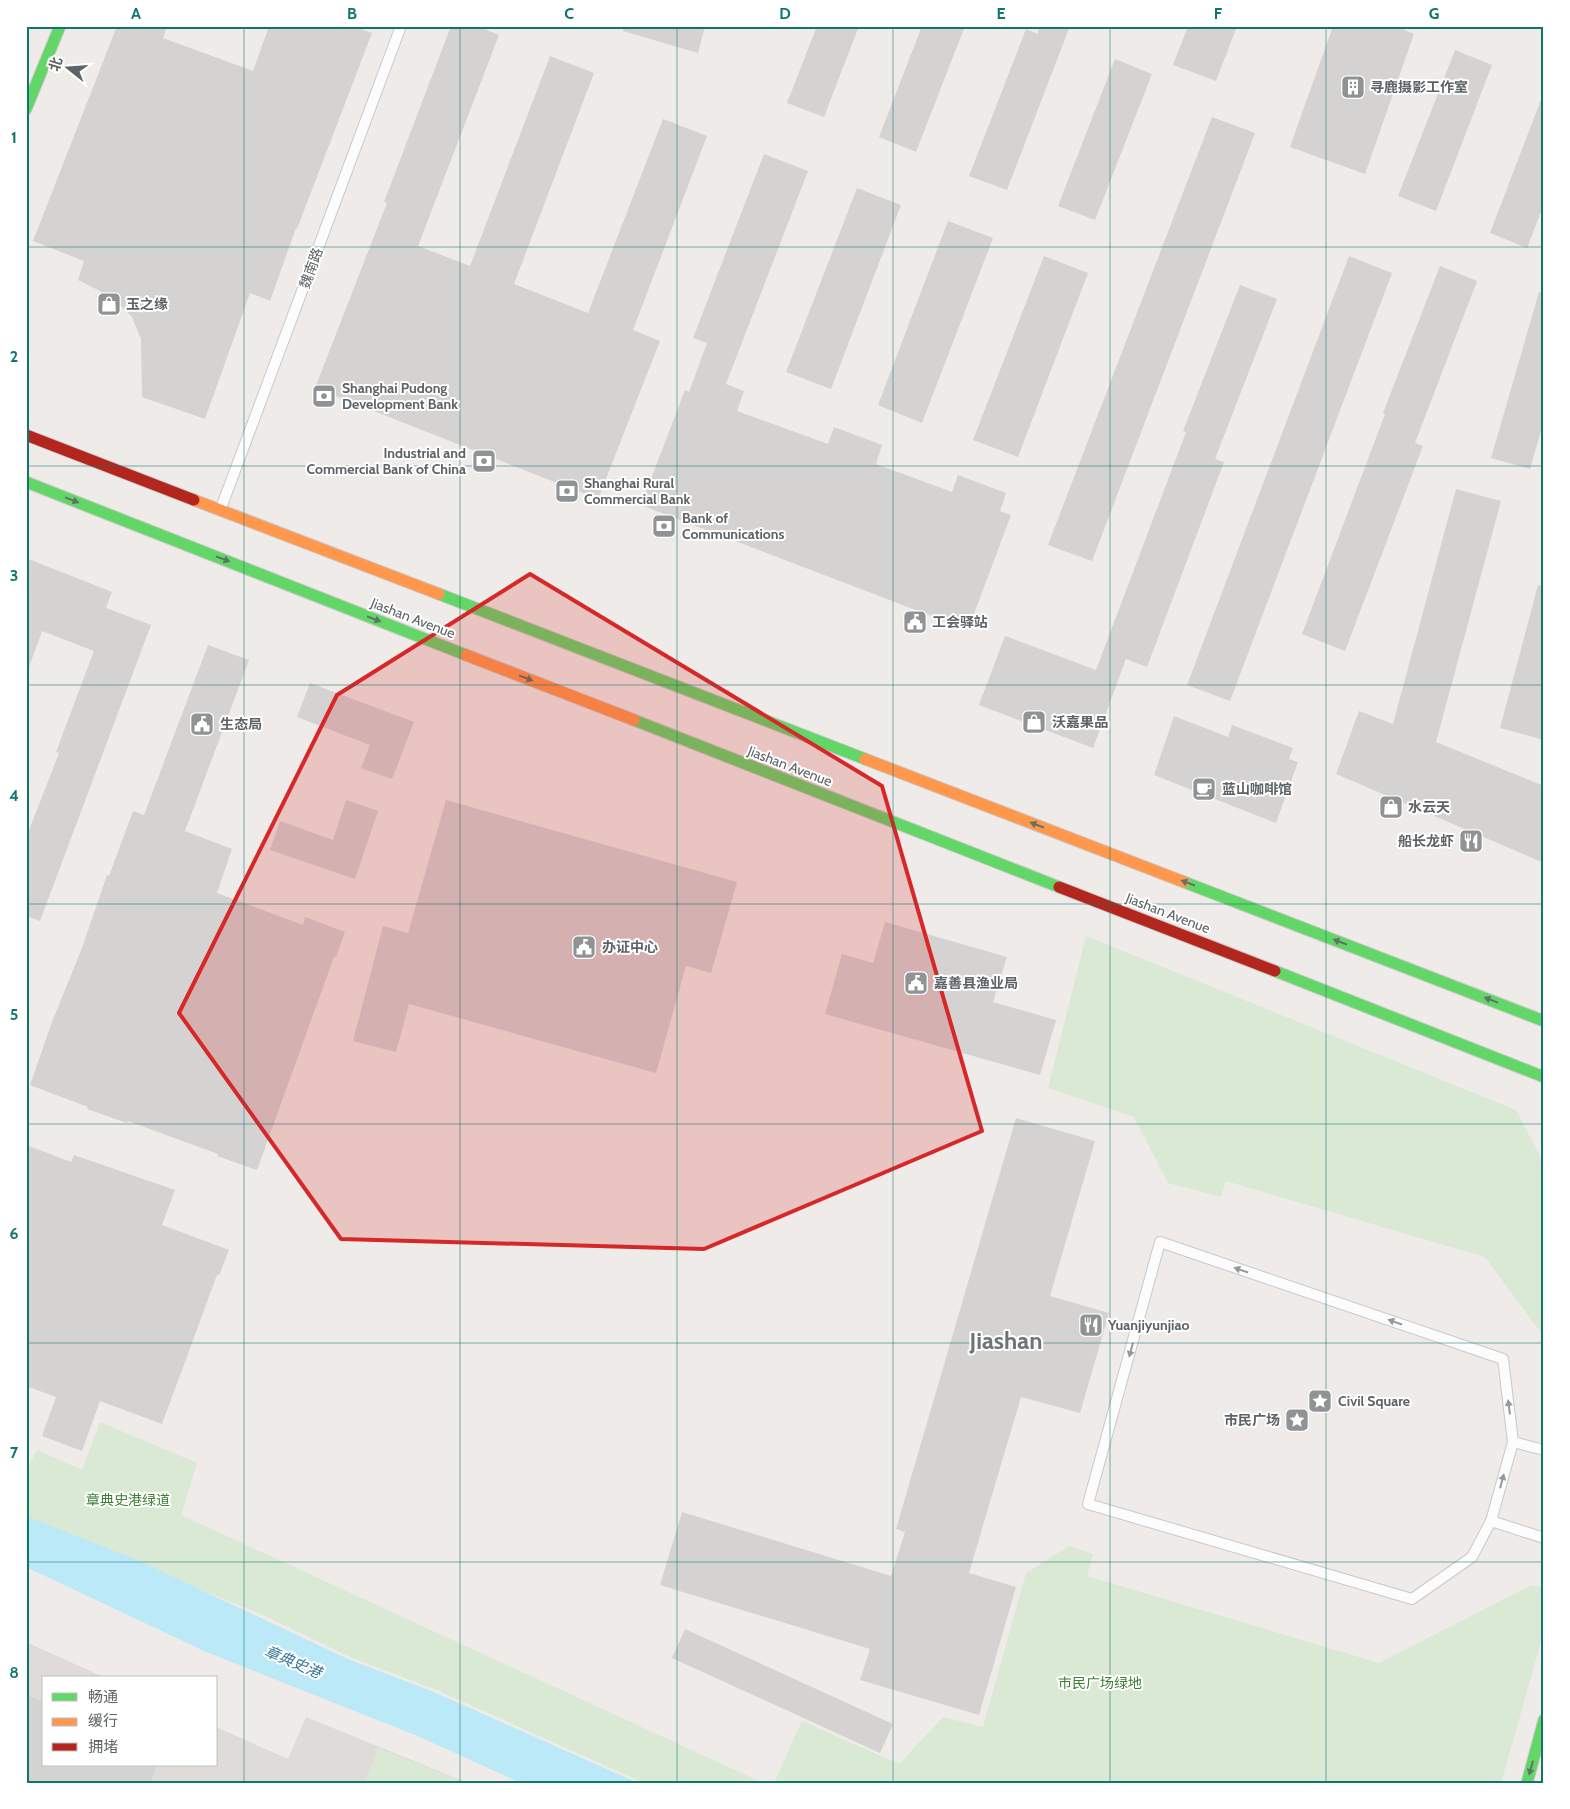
<svg xmlns="http://www.w3.org/2000/svg" width="1570" height="1809" viewBox="0 0 1570 1809" font-family="Cabin,'Noto Sans SC',sans-serif">
	<style>
		.education { fill: #dfdbd8 }
		.green { fill: #dae9d3 }
		.water { fill: #bce9f8 }
		.building { fill: #d5d3d2 }
		.lines { fill: none; stroke-linecap: round; stroke-linejoin: round }
		.lane-casing { stroke: #c9c9c9; stroke-width: 12 }
		.fast-casing { stroke: #c9c9c9; stroke-width: 13 }
		.slow-casing { stroke: #c9c9c9; stroke-width: 13 }
		.jam-casing { stroke: #c9c9c9; stroke-width: 13 }
		.lane { stroke: #fcfcfc; stroke-width: 10 }
		.fast { stroke: #63d668; stroke-width: 11 }
		.slow { stroke: #ff974d; stroke-width: 11 }
		.jam { stroke: #b3261e; stroke-width: 11 }
		.oneway { fill: #5e7466 }
		.oneway2 { fill: #95999a }
		.marked { fill: #d62828; fill-opacity: 0.2; stroke: #d62828; stroke-width: 4; stroke-linejoin: round }
		.grid { fill: none; stroke: #0f766e; stroke-width: 1; stroke-opacity: 0.55 }
		.labels { text-anchor: middle; dominant-baseline: central; stroke-width: 4; stroke-linejoin: round; paint-order: stroke }
		.poi-label { font-size: 14px; font-weight: bold; fill: #5d6366; stroke: #fff; text-anchor: start }
		.street-label { font-size: 14px; fill: #5d6366; stroke: #fff }
		.park-label { font-size: 14px; fill: #3d8033; stroke: #fff }
		.water-label { font-size: 15px; font-style: italic; fill: #3a7898; stroke: #fff }
		.town-label { font-size: 24px; font-weight: bold; fill: #6e7578; stroke: #fff }
		.neatline { fill: none; stroke: #0f766e; stroke-width: 2 }
		.grid-label { font-size: 16px; text-anchor: middle; font-weight: bold; fill: #0f766e }
	</style>
	<rect width="100%" height="100%" fill="#eeebe8"/>
	<polygon class="education" points="26,1642 106,1678 44,1678 44,1765 216,1765 216,1727 288,1759 306,1717 468,1783 26,1783"/>
	<g class="green">
		<polygon points="1086,936 1516,1110 1544,1164 1544,1337 1485,1257 1226,1181 1221,1197 1168,1183 1134,1117 1048,1088"/>
		<polygon points="100,1422 197,1463 181,1515 763,1783 644,1783 439,1691 350,1657 261,1614 26,1519 26,1471 37,1450 82,1470"/>
		<polygon points="1069,1546 1093,1554 1087,1576 1379,1663 1532,1585 1544,1588 1544,1631 1501,1783 774,1783 802,1721 899,1764 943,1717 983,1727 1026,1573"/>
		<polygon points="378,1748 464,1782 464,1783 364,1783"/>
	</g>
	<polygon class="water" points="26,1516 135,1559 348,1659 434,1692 638,1783 521,1783 420,1737 204,1651 26,1567"/>
	<g class="building">
		<polygon points="117,26 167,26 163,38 253,71 269,26 353,26 372,33 297,229 296,228 270,301 250,293 205,419 142,397 141,339 132,317 112,297 78,280 84,261 33,241"/>
		<polygon points="451,26 477,26 499,35 418,246 470,266 550,56 594,73 514,284 588,313 663,119 707,136 633,330 660,341 598,499 315,388 387,203 384,202"/>
		<polygon points="624,26 705,26 698,53 623,31"/>
		<polygon points="817,26 859,26 824,117 787,103"/>
		<polygon points="922,26 965,26 916,152 879,137"/>
		<polygon points="1039,26 1070,26 1007,190 969,176 1026,29 1038,34"/>
		<polygon points="1188,26 1237,26 1216,81 1173,65"/>
		<polygon points="1333,26 1395,26 1414,34 1365,174 1290,147"/>
		<polygon points="1455,50 1492,65 1436,211 1398,196"/>
		<polygon points="1115,59 1152,74 1095,220 1058,206"/>
		<polygon points="1542,97 1544,97 1544,204 1527,248 1490,233"/>
		<polygon points="1212,117 1255,133 1092,561 1048,545"/>
		<polygon points="764,154 808,171 726,384 744,391 737,411 828,444 834,427 882,445 876,464 952,492 958,475 1006,493 1000,511 1011,515 968,630 641,505 685,390 689,392 707,343 693,338"/>
		<polygon points="857,188 901,205 831,389 786,372"/>
		<polygon points="948,221 993,238 922,423 878,405"/>
		<polygon points="1044,256 1088,273 1018,457 973,440"/>
		<polygon points="1349,256 1392,273 1230,701 1187,685"/>
		<polygon points="1440,266 1477,281 1415,443 1423,446 1345,651 1302,634 1385,414 1383,413"/>
		<polygon points="1240,285 1277,299 1215,459 1224,462 1147,667 1126,659 1093,748 979,705 1005,636 1096,670 1186,432 1183,431"/>
		<polygon points="1539,292 1544,293 1544,420 1530,469 1491,458"/>
		<polygon points="1456,489 1501,501 1436,742 1544,786 1544,863 1336,774 1359,711 1393,724"/>
		<polygon points="26,558 112,592 106,608 151,625 40,921 26,916 26,838 59,753 56,752 94,651 42,631 29,667 26,667"/>
		<polygon points="1538,585 1544,586 1544,740 1500,728"/>
		<polygon points="208,645 249,660 185,831 232,849 217,893 303,925 305,917 345,932 336,957 334,957 257,1170 217,1156 218,1154 128,1121 127,1123 87,1109 88,1107 30,1085 52,1022 82,948 107,875 109,876 133,811 144,815"/>
		<polygon points="310,683 414,722 392,779 361,768 370,745 297,717"/>
		<polygon points="1174,716 1228,737 1232,725 1293,748 1289,759 1298,762 1276,823 1154,775"/>
		<polygon points="346,800 378,811 355,879 270,850 280,821 333,840"/>
		<polygon points="446,800 737,882 711,973 686,966 656,1073 409,1004 396,1052 353,1041 383,926 408,933"/>
		<polygon points="885,922 1007,957 993,1002 1056,1020 1040,1075 825,1014 842,954 873,963"/>
		<polygon points="1016,1118 1095,1141 1050,1296 1109,1313 1080,1413 1021,1397 969,1573 1016,1587 979,1715 860,1680 870,1649 660,1585 682,1512 891,1576 905,1532 896,1529"/>
		<polygon points="26,1145 71,1162 74,1155 175,1190 162,1225 229,1250 219,1275 217,1275 162,1424 100,1401 82,1451 42,1436 56,1397 26,1386"/>
		<polygon points="685,1629 893,1724 880,1753 672,1658"/>
		<polygon points="26,1695 44,1702 44,1765 157,1765 150,1783 26,1783"/>
	</g>
	<g class="lines">
		<g class="lane-casing">
			<g id="lane">
				<polyline points="221,508 401,26"/>
				<polyline points="1544,1450 1513,1442 1503,1359 1160,1242 1088,1504 1412,1599 1472,1557 1491,1521 1544,1538"/>
				<polyline points="1491,1521 1513,1442"/>
			</g>
		</g>
		<g class="fast-casing">
			<g id="fast">
				<polyline points="26,109 60,26"/>
				<polyline points="26,482 466,655"/>
				<polyline points="439,594 865,759"/>
				<polyline points="634,720 1059,887"/>
				<polyline points="1184,882 1544,1021"/>
				<polyline points="1275,971 1544,1077"/>
				<polyline points="1527,1783 1544,1720"/>
			</g>
		</g>
		<g class="slow-casing">
			<g id="slow">
				<polyline points="194,500 439,594"/>
				<polyline points="466,655 634,720"/>
				<polyline points="865,759 1184,882"/>
			</g>
		</g>
		<g class="jam-casing">
			<g id="jam">
				<polyline points="26,435 194,500"/>
				<polyline points="1059,887 1275,971"/>
			</g>
		</g>
		<use href="#lane" class="lane"/>
		<use href="#fast" class="fast"/>
		<use href="#slow" class="slow"/>
		<use href="#jam" class="jam"/>
	</g>
	<defs><path id="oneway-solid" d="M-6-.8H1V-3.2L6.5 0L1 3.2V.8H-6Z" transform="scale(1.25)"/></defs>
	<g class="oneway">
		<use href="#oneway-solid" transform="translate(72 500) rotate(21)"/>
		<use href="#oneway-solid" transform="translate(223 559) rotate(21)"/>
		<use href="#oneway-solid" transform="translate(374 619) rotate(21)"/>
		<use href="#oneway-solid" transform="translate(526 678) rotate(21)"/>
		<use href="#oneway-solid" transform="translate(1037 825) rotate(-159)"/>
		<use href="#oneway-solid" transform="translate(1188 883) rotate(-159)"/>
		<use href="#oneway-solid" transform="translate(1340 942) rotate(-159)"/>
		<use href="#oneway-solid" transform="translate(1491 1000) rotate(-159)"/>
		<use href="#oneway-solid" transform="translate(1531 1768) rotate(105)"/>
	</g>
	<g class="oneway2">
		<use href="#oneway-solid" transform="translate(1241 1270) rotate(-161)"/>
		<use href="#oneway-solid" transform="translate(1395 1322) rotate(-161)"/>
		<use href="#oneway-solid" transform="translate(1131 1350) rotate(105)"/>
		<use href="#oneway-solid" transform="translate(1509 1407) rotate(-97)"/>
		<use href="#oneway-solid" transform="translate(1502 1481) rotate(-75)"/>
	</g>
	<path class="marked" d="M530 574 882 786 982 1131 704 1249 341 1239 179 1013 337 695Z"/>
	<path class="grid" d="M244 26V1783M460 26V1783M677 26V1783M893 26V1783M1110 26V1783M1326 26V1783M26 247H1544M26 466H1544M26 685H1544M26 904H1544M26 1124H1544M26 1343H1544M26 1562H1544"/>
	<defs>
		<g id="building-square" transform="scale(1.25)"><rect x="-9" y="-9" width="18" height="18" rx="4" fill="#909394" stroke="#fff"/><path d="M-4-6H4V6H1V3H-1V6H-4ZM-2.5-4.3h1.7v1.8h-1.7ZM.8-4.3h1.7v1.8H.8ZM-2.5-1h1.7V.8h-1.7ZM.8-1h1.7V.8H.8Z" fill="#fff"/></g>
		<g id="shop-square" transform="scale(1.25)"><rect x="-9" y="-9" width="18" height="18" rx="4" fill="#909394" stroke="#fff"/><path d="M-5-2.5h2.3a2.7 3.5 0 0 1 5.4 0H5L5.5 6h-11ZM-1.5-2.5h3a1.5 2.3 0 0 0-3 0Z" fill="#fff"/></g>
		<g id="bank-square" transform="scale(1.25)"><rect x="-9" y="-9" width="18" height="18" rx="4" fill="#909394" stroke="#fff"/><path d="M-6-4H6V4H-6ZM0-2.3a2.3 2.3 0 1 0 0 4.6a2.3 2.3 0 1 0 0-4.6Z" fill="#fff"/></g>
		<g id="civic-square" transform="scale(1.25)"><rect x="-9" y="-9" width="18" height="18" rx="4" fill="#909394" stroke="#fff"/><path d="M-.6-6.5H3V-4.5H.6V-3L4-1V1h2V6H-6V1h2V-1L-.6-3ZM-1.2 2.5V6h2.4V2.5Z" fill="#fff"/></g>
		<g id="cafe-square" transform="scale(1.25)"><rect x="-9" y="-9" width="18" height="18" rx="4" fill="#909394" stroke="#fff"/><path d="M-5.5-4.5H6V0H3Q3 3.5 0 3.5H-2.5Q-5.5 3.5-5.5 0ZM3-3.2v2h1.7v-2ZM-6 4.5H4V6H-6Z" fill="#fff"/></g>
		<g id="restaurant-square" transform="scale(1.25)"><rect x="-9" y="-9" width="18" height="18" rx="4" fill="#909394" stroke="#fff"/><path d="M-5-6h1v4h1v-4h1v4h1v-4h1v5L-1.5 .5V6h-2V.5L-5-1ZM5-6V6H3V1.5H1.5Q1.5-4 5-6Z" fill="#fff"/></g>
		<g id="sight-square" transform="scale(1.25)"><rect x="-9" y="-9" width="18" height="18" rx="4" fill="#909394" stroke="#fff"/><path d="M0-6L1.8-2.2L6-1.7L2.9 1.2L3.7 5.4L0 3.3L-3.7 5.4L-2.9 1.2L-6-1.7L-1.8-2.2Z" fill="#fff"/></g>
	</defs>
	<g fill-rule="evenodd">
		<use href="#building-square" x="1353" y="87"/>
		<use href="#shop-square" x="109" y="304"/>
		<use href="#bank-square" x="324" y="396"/>
		<use href="#bank-square" x="484" y="461"/>
		<use href="#bank-square" x="567" y="491"/>
		<use href="#bank-square" x="664" y="526"/>
		<use href="#civic-square" x="915" y="622"/>
		<use href="#shop-square" x="1034" y="722"/>
		<use href="#civic-square" x="202" y="724"/>
		<use href="#cafe-square" x="1204" y="789"/>
		<use href="#shop-square" x="1391" y="807"/>
		<use href="#restaurant-square" x="1471" y="841"/>
		<use href="#civic-square" x="584" y="947"/>
		<use href="#civic-square" x="916" y="983"/>
		<use href="#restaurant-square" x="1091" y="1325"/>
		<use href="#sight-square" x="1320" y="1401"/>
		<use href="#sight-square" x="1297" y="1420"/>
	</g>
	<g class="labels">
		<g class="poi-label">
			<text x="1370" y="87">寻鹿摄影工作室</text>
			<text x="126" y="304">玉之缘</text>
			<text x="342" y="388">Shanghai Pudong<tspan x="342" dy="16">Development Bank</tspan></text>
			<text x="466" y="453" text-anchor="end">Industrial and<tspan x="466" dy="16">Commercial Bank of China</tspan></text>
			<text x="584" y="483">Shanghai Rural<tspan x="584" dy="16">Commercial Bank</tspan></text>
			<text x="682" y="518">Bank of<tspan x="682" dy="16">Communications</tspan></text>
			<text x="932" y="622">工会驿站</text>
			<text x="1052" y="722">沃嘉果品</text>
			<text x="220" y="724">生态局</text>
			<text x="1222" y="789">蓝山咖啡馆</text>
			<text x="1408" y="807">水云天</text>
			<text x="1454" y="841" text-anchor="end">船长龙虾</text>
			<text x="602" y="947">办证中心</text>
			<text x="934" y="983">嘉善县渔业局</text>
			<text x="1108" y="1325">Yuanjiyunjiao</text>
			<text x="1338" y="1401">Civil Square</text>
			<text x="1280" y="1420" text-anchor="end">市民广场</text>
		</g>
		<g class="street-label">
			<text transform="translate(311 268) rotate(-70)">魏南路</text>
			<text transform="translate(413 618) rotate(21)">Jiashan Avenue</text>
			<text transform="translate(790 766) rotate(21)">Jiashan Avenue</text>
			<text transform="translate(1168 913) rotate(21)">Jiashan Avenue</text>
		</g>
		<g class="park-label">
			<text x="128" y="1500">章典史港绿道</text>
			<text x="1100" y="1683">市民广场绿地</text>
		</g>
		<g class="water-label">
			<text transform="translate(293 1662) rotate(23)">章典史港</text>
		</g>
		<g class="town-label">
			<text x="1006" y="1340">Jiashan</text>
		</g>
	</g>
	<rect width="1570" height="1809" fill="none" stroke="#ffffff" stroke-width="55"/>
	<rect x="42" y="1676" width="175" height="90" fill="#ffffff" stroke="#bec1c2"/>
	<rect x="52" y="1693" width="25" height="8" fill="#63d668" stroke="#bec1c2"/>
	<text x="88" y="1702" font-size="15" fill="#5d6366">畅通</text>
	<rect x="52" y="1718" width="25" height="8" fill="#ff974d" stroke="#bec1c2"/>
	<text x="88" y="1726" font-size="15" fill="#5d6366">缓行</text>
	<rect x="52" y="1743" width="25" height="8" fill="#b3261e" stroke="#bec1c2"/>
	<text x="88" y="1752" font-size="15" fill="#5d6366">拥堵</text>
	<g transform="translate(68 68) rotate(287)" stroke="#ffffff" stroke-width="4" paint-order="stroke">
	<path d="M0-4L9 19L0 12L-9 19Z" fill="#5d6366"/>
	<text y="-8" font-size="14" font-weight="bold" text-anchor="middle" fill="#5d6366">北</text>
	</g>
	<rect x="28" y="28" width="1514" height="1754" class="neatline"/>
	<g class="grid-label">
		<text x="136" y="19">A</text>
		<text x="352" y="19">B</text>
		<text x="569" y="19">C</text>
		<text x="785" y="19">D</text>
		<text x="1001" y="19">E</text>
		<text x="1218" y="19">F</text>
		<text x="1434" y="19">G</text>
		<text x="14" y="143">1</text>
		<text x="14" y="362">2</text>
		<text x="14" y="581">3</text>
		<text x="14" y="801">4</text>
		<text x="14" y="1020">5</text>
		<text x="14" y="1239">6</text>
		<text x="14" y="1458">7</text>
		<text x="14" y="1678">8</text>
	</g>
</svg>
